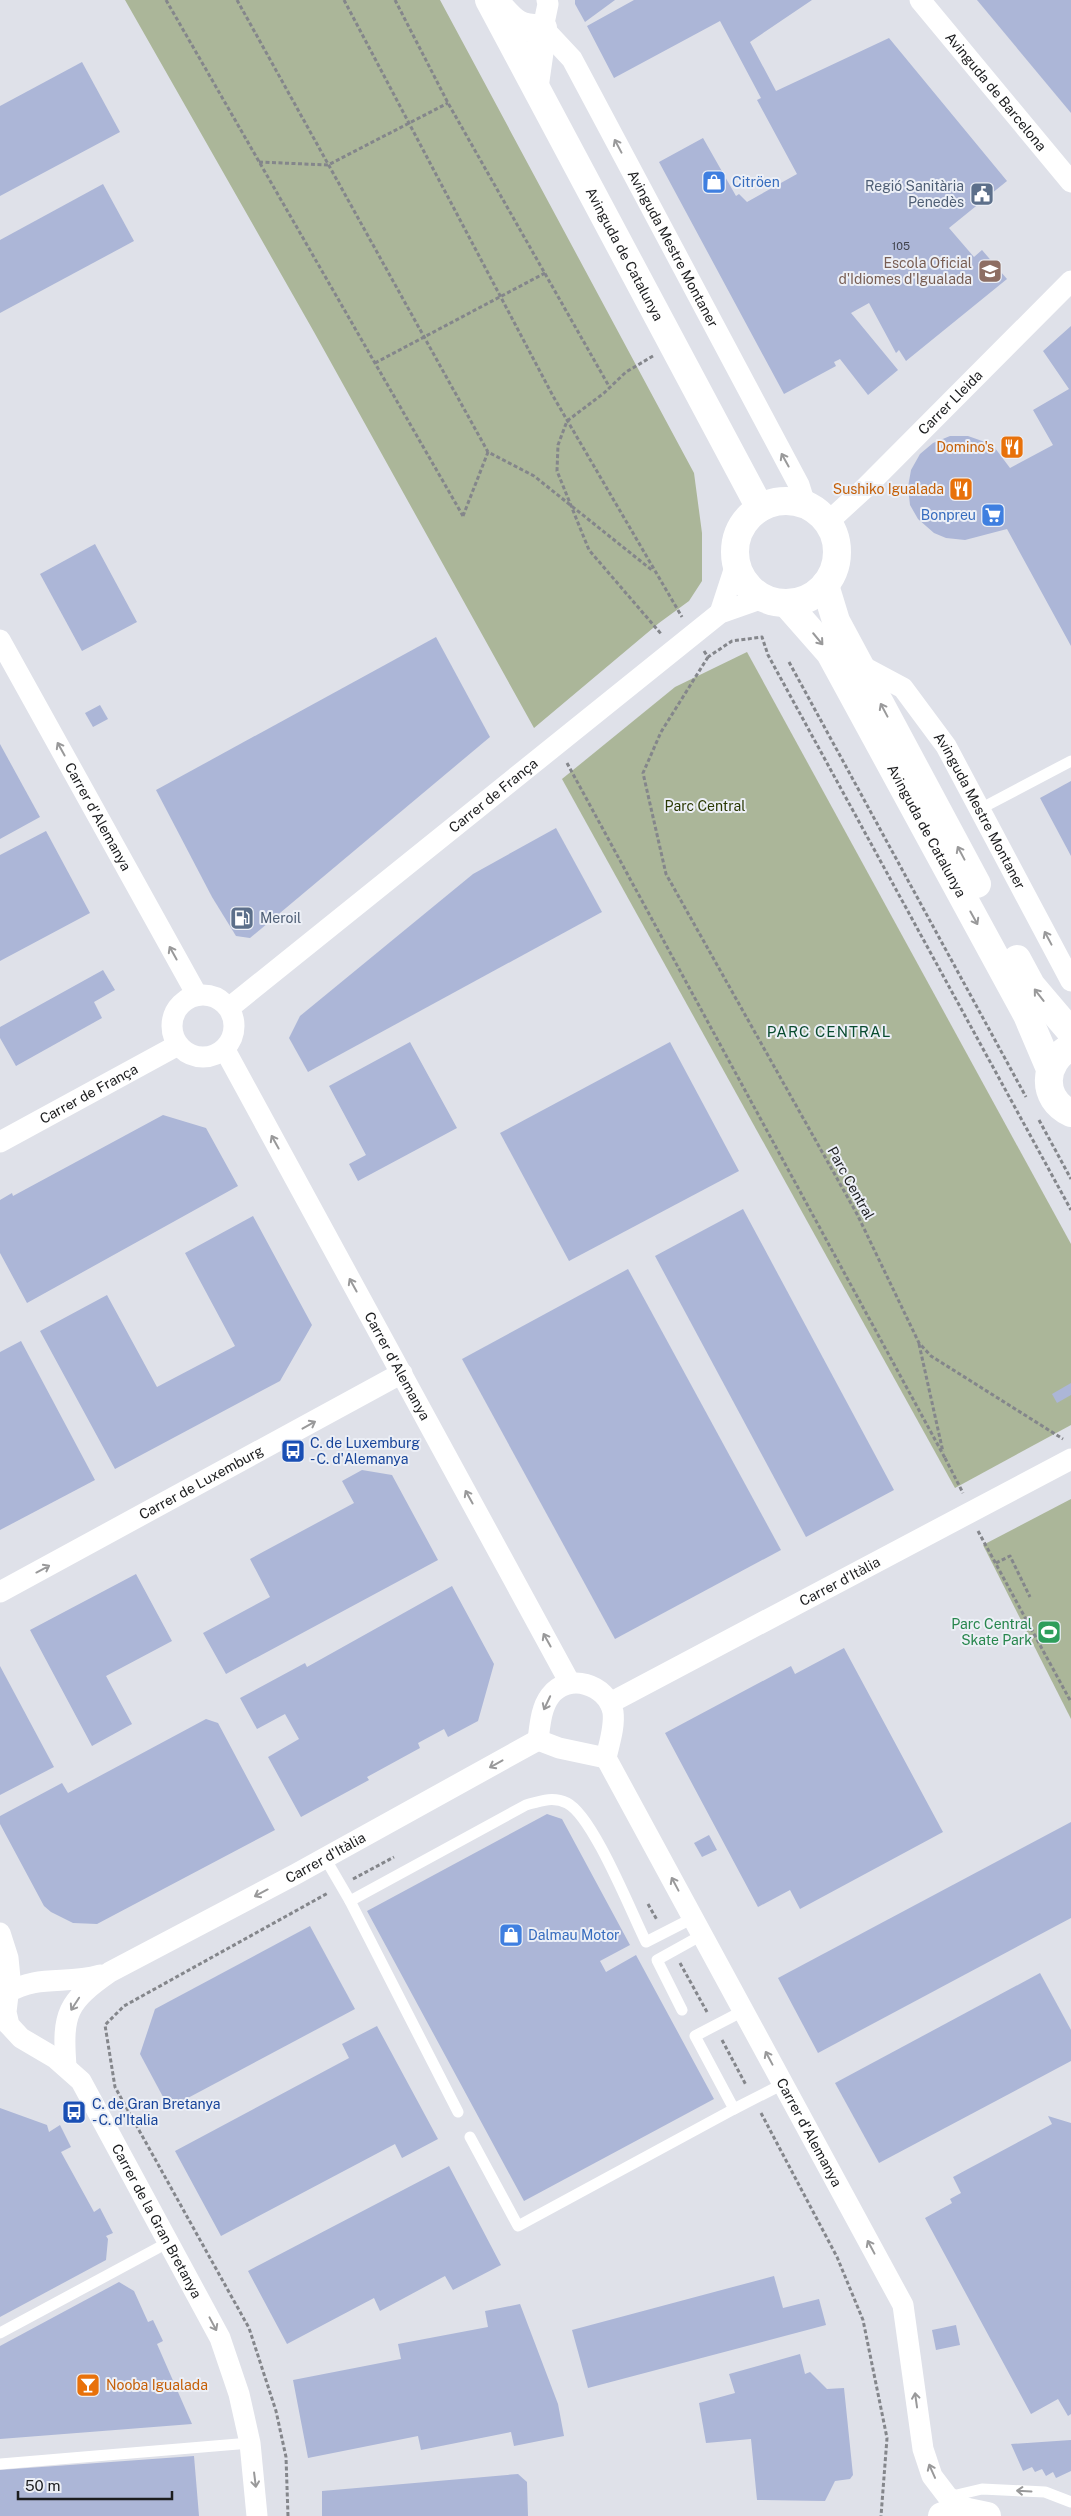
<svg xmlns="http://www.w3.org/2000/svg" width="1071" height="2516" viewBox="0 0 1071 2516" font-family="'Public Sans',sans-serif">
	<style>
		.green { fill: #abb699 }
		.building { fill: #acb6d7 }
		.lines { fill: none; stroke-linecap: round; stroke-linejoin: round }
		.path { stroke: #84868b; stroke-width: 3; stroke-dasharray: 4 2.5; stroke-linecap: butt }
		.service { stroke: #fff; stroke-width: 11 }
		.minor { stroke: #fff; stroke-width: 21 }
		.tertiary { stroke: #fff; stroke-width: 28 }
		.oneway { stroke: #99999a }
		.labels { text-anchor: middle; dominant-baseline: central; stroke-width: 4; stroke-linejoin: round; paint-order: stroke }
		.number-label { font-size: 11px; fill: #40434d }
		.street-label { font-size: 14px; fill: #1c1d1f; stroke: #eceff6 }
		.shop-label { font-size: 14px; fill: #366cbe; stroke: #eceff6; text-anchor: start }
		.service-label { font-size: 14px; fill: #4e5e75; stroke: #eceff6; text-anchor: end }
		.education-label { font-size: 14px; fill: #785e54; stroke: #eceff6; text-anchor: end }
		.food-label { font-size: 14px; fill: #c56008; stroke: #eceff6; text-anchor: end }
		.park-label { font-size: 14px; fill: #2a3802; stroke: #eceff6 }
		.transit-label { font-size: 14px; fill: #164399; stroke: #eceff6; text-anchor: start }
		.leisure-label { font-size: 14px; fill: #27864d; stroke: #eceff6; text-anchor: end }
		.neighbourhood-label { font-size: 15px; letter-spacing: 1px; fill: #084b2f; stroke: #eceff6 }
	</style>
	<rect width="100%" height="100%" fill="#dfe1e9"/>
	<g class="green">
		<polygon points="125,0 440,0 694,473 702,533 702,581 689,601 659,623 534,728 314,332"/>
		<polygon points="747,652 1071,1244 1071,1425 955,1488 562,779 675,687"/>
		<polygon points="1071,1499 1071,1719 983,1545"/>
	</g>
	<g class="building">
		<polygon points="575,0 615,0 585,22 575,4"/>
		<polygon points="634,0 812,0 750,42 776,91 889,38 1007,181 949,228 974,257 982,250 1007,279 906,361 899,350 896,353 869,303 851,313 898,370 868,395 840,359 834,362 836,366 784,394 659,162 703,138 736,196 739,194 747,202 797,174 757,100 761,98 720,21 614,78 587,26"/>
		<polygon points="977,0 1071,0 1071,113"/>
		<polygon points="82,62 120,132 0,196 0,106"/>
		<polygon points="103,184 134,241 0,313 0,240"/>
		<polygon points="1071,326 1071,646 1007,529 965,540 946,538 934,533 918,519 910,505 908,487 911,470 920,454 933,443 950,436 968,436 985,442 995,448 1010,468 1053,445 1033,410 1069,389 1043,351"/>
		<polygon points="95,544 137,622 82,651 40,574"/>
		<polygon points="436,637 490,737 250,938 236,936 212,897 156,790"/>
		<polygon points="100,705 108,719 93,727 85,713"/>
		<polygon points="0,744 40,817 0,839"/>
		<polygon points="1071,781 1071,856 1040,798"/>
		<polygon points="556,828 602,912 308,1072 289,1038 300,1016 473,874"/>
		<polygon points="46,831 90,913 0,961 0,855"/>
		<polygon points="103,970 115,990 94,1002 102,1018 16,1066 0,1038 0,1027"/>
		<polygon points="410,1042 457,1128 358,1181 349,1164 366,1155 329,1086"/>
		<polygon points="670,1042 739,1171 569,1261 500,1133"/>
		<polygon points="163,1115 206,1128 238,1186 27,1303 0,1253 0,1200 12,1193 13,1196"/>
		<polygon points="743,1209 894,1490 806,1537 655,1256"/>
		<polygon points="253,1216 312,1325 280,1381 115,1469 40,1331 107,1295 157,1387 235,1346 185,1253"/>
		<polygon points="628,1269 781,1550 615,1639 462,1359"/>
		<polygon points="21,1341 95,1480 0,1530 0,1352"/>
		<polygon points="1071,1383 1071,1395 1057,1403 1052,1394"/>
		<polygon points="362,1470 392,1475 438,1560 226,1674 203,1633 270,1597 250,1559 354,1503 342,1481"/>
		<polygon points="136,1574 172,1641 106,1676 132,1724 92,1746 30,1630"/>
		<polygon points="452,1586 494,1664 478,1721 448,1737 444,1729 418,1743 420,1748 367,1777 369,1780 301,1817 268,1757 299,1739 285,1714 257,1729 240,1698 305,1663 307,1667"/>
		<polygon points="844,1648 943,1832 800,1909 790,1890 758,1907 665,1733 791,1666 795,1674"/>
		<polygon points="0,1666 54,1767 0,1795"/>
		<polygon points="206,1719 218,1723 275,1830 97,1924 73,1923 51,1912 44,1906 0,1824 0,1816 62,1783 68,1793"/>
		<polygon points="547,1814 562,1819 630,1945 600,1961 606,1972 636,1955 714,2099 524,2201 367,1911"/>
		<polygon points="1071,1822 1071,1918 818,2053 778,1978"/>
		<polygon points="709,1835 717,1850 702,1857 694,1843"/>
		<polygon points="310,1926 355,2009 169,2108 140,2054 155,2009"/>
		<polygon points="1040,1973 1071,2030 1071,2061 879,2163 835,2083"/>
		<polygon points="377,2026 438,2139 402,2158 395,2144 221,2236 175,2151 349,2058 342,2044"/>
		<polygon points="0,2108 47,2125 49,2132 60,2125 71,2147 61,2152 94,2212 100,2208 113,2233 106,2236 108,2239 106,2260 0,2317"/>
		<polygon points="1048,2116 1071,2123 1071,2414 1068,2416 1058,2399 1031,2414 925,2218 952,2203 950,2199 961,2193 953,2177 1052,2124"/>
		<polygon points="449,2166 501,2265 453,2290 445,2276 380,2311 374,2298 287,2344 248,2271"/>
		<polygon points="774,2276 783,2308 819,2299 826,2325 588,2388 572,2330"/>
		<polygon points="119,2282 134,2291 148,2322 153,2320 163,2341 157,2344 192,2424 0,2439 0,2346"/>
		<polygon points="520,2304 558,2404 564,2436 514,2446 511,2432 421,2450 418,2436 308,2458 293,2380 401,2359 398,2344 488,2327 485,2311"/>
		<polygon points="956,2325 960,2345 936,2350 932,2330"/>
		<polygon points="800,2354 805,2374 810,2372 827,2389 844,2388 853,2475 850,2479 835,2481 825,2501 757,2500 751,2439 706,2443 699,2403 735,2393 729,2374"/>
		<polygon points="1071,2440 1071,2471 1056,2478 1053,2472 1046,2476 1042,2469 1035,2472 1032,2467 1023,2471 1011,2444"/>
		<polygon points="194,2456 199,2516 0,2516 0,2470"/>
		<polygon points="518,2474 527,2482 528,2516 322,2516 322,2491"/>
	</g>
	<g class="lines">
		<g class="path">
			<polyline points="166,0 463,516"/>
			<polyline points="237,0 488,452 534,476 653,571"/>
			<polyline points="344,0 553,396 682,617"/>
			<polyline points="395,0 448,103 610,388"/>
			<polyline points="259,162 328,165 448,103"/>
			<polyline points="653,356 626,372 604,393 567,421 558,445 557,471 589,550 662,635"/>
			<polyline points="375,363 545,273"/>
			<polyline points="463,516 488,452"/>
			<polyline points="704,651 708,657 732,641 762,637 768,655 1071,1210"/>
			<polyline points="708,657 661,732 643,773 666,874 857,1214 919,1343 931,1356 1063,1439"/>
			<polyline points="789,662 1026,1097"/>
			<polyline points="567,763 945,1458"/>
			<polyline points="1039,1120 1071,1179"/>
			<polyline points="919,1344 943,1452"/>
			<polyline points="945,1458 963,1493"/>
			<polyline points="978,1531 1071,1702"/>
			<polyline points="996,1563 1010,1556 1030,1597"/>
			<polyline points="353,1879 394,1857"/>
			<polyline points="648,1904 657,1920"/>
			<polyline points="680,1963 707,2012"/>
			<polyline points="722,2040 746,2085"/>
			<polyline points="761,2113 837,2257 863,2320 887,2438 881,2516"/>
			<polyline points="288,2516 286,2457 276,2411 249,2328 115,2087 105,2025 124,2006 328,1893"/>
		</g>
		<g class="service">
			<polyline points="980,809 1071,761"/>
			<polyline points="325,1858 350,1901"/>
			<polyline points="682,2010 657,1960 702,1935"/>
			<polyline points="743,2011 695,2036 734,2109 783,2084"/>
			<path d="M458 2112 350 1901 526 1805C540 1801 553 1796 567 1803 593 1816 631 1912 646 1942L693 1918"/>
			<polyline points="470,2137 518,2226 734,2109"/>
			<polyline points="0,2333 169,2242"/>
			<polyline points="0,2464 250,2443"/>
			<polyline points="948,2497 982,2489 1045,2492 1071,2502"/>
		</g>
		<g class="minor">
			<path id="s1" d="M547 0 548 4 543 28 572 59 799 485 805 504"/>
			<path id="s2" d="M920 0 1071 182"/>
			<path id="s3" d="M828 522 864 489 1071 281"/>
			<polyline points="720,613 736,564"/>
			<path id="s4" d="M0 640 197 995"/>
			<path id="s5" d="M860 665 903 688 946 746 1071 981"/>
			<circle cx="203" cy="1026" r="31"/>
			<path id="s6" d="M229 1008 720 613 763 598"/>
			<path id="s7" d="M225 1050 570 1683"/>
			<path id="s8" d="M0 1142 178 1045"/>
			<path id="s9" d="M0 1592 402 1373"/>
			<path id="s10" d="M610 1703 1071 1459"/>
			<path d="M538 1740C540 1725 541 1708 550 1696 568 1672 607 1684 613 1712 615 1727 609 1744 606 1758"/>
			<polyline points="538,1740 559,1748 606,1758"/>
			<path id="s11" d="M606 1758 903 2305 923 2449 932 2476 948 2497 972 2512"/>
			<path id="s12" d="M0 1933 8 1958 10 1978 6 2012 9 2025 21 2038 55 2058 81 2081 220 2338 239 2394 250 2443 257 2516"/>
			<path d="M7 1993C38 1974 67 1985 100 1975"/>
			<path id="s13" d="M66 2066C62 2013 67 2002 110 1972L296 1874 538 1740"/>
		</g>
		<g class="tertiary">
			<path id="s14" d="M489 0 760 508"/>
			<path d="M498 5C513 22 518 29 543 28L535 84"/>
			<circle cx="786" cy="552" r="51"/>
			<polyline points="825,585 836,621 977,884"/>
			<path id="s15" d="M786 603 830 653 1027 1015 1050 1069"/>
			<polyline points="1017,959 1031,985 1071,1032"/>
			<path d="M1071 1047C1043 1061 1040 1099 1071 1113"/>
			<polyline points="942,2516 963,2511 987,2516"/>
		</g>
	</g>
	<defs><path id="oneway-shaft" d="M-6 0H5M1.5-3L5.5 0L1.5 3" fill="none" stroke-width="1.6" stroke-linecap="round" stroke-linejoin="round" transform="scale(1.25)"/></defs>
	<g class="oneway">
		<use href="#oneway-shaft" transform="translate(618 146) rotate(-118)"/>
		<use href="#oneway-shaft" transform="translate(785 460) rotate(-119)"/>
		<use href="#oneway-shaft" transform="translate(818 639) rotate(50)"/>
		<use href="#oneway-shaft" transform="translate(884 710) rotate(-118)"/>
		<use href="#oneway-shaft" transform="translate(61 749) rotate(-119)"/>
		<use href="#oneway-shaft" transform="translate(961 853) rotate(-118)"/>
		<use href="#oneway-shaft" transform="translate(974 918) rotate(61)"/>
		<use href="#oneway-shaft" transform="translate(1048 938) rotate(-118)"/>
		<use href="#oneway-shaft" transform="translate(173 953) rotate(-119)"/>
		<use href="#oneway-shaft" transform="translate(1039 995) rotate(-128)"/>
		<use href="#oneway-shaft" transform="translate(275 1142) rotate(-119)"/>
		<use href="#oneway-shaft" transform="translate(353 1285) rotate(-119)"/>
		<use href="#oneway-shaft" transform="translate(309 1425) rotate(-29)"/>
		<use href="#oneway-shaft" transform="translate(469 1497) rotate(-119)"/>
		<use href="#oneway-shaft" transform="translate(43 1569) rotate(-28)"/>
		<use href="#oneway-shaft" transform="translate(547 1640) rotate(-119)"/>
		<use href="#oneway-shaft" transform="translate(547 1703) rotate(115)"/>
		<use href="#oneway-shaft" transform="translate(496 1764) rotate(151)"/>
		<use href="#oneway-shaft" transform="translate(675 1884) rotate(-118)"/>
		<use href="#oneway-shaft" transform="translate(261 1893) rotate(152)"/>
		<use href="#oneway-shaft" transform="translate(75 2004) rotate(123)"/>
		<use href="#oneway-shaft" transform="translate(769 2058) rotate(-118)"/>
		<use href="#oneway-shaft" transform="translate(871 2247) rotate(-118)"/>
		<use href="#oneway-shaft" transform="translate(213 2324) rotate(62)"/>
		<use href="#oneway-shaft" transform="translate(916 2400) rotate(-98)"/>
		<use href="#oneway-shaft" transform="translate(932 2471) rotate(-114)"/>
		<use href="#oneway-shaft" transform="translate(255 2480) rotate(83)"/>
		<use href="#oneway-shaft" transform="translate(1024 2491) rotate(-177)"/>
	</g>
	<defs>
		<g id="shop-square" transform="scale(1.25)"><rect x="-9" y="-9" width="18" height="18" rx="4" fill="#3f7fe0" stroke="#eceff6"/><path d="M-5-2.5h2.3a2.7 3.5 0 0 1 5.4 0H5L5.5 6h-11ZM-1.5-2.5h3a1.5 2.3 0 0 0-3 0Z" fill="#fff"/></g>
		<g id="civic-square" transform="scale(1.25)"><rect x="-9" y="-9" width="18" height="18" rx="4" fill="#5c6f8a" stroke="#eceff6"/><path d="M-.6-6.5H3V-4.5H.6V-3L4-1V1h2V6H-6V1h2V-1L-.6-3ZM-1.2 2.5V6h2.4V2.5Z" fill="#fff"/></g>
		<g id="school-square" transform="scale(1.25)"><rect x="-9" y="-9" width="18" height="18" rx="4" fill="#8d6e63" stroke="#eceff6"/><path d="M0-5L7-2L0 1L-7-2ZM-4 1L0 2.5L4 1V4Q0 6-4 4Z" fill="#fff"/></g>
		<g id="restaurant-square" transform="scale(1.25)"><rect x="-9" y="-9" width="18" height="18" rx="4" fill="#e8710a" stroke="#eceff6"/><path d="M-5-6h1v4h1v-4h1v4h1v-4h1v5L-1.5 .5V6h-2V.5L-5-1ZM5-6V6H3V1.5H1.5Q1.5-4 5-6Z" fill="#fff"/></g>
		<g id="supermarket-square" transform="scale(1.25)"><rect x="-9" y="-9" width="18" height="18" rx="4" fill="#3f7fe0" stroke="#eceff6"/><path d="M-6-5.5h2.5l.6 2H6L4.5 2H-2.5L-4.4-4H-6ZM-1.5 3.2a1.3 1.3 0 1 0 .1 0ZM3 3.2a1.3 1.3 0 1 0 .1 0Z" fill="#fff"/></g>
		<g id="fuel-square" transform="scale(1.25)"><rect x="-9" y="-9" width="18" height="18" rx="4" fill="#5c6f8a" stroke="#eceff6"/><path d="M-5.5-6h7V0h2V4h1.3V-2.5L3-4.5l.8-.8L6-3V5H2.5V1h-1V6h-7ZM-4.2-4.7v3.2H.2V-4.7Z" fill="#fff"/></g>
		<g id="bus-square" transform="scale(1.25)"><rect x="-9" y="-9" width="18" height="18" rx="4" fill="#1a4fb4" stroke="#eceff6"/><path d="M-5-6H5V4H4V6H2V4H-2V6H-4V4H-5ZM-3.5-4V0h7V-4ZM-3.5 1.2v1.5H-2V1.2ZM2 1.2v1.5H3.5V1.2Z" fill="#fff"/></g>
		<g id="stadium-square" transform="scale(1.25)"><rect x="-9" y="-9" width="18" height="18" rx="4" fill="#2e9e5b" stroke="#eceff6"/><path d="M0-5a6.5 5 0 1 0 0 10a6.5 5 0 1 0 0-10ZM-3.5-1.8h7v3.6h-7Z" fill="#fff"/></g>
		<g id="bar-square" transform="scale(1.25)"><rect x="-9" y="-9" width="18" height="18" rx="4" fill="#e8710a" stroke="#eceff6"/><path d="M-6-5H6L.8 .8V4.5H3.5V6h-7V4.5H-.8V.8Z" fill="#fff"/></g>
	</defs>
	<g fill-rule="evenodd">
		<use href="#shop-square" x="714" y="182"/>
		<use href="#civic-square" x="982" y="194"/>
		<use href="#school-square" x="990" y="271"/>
		<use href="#restaurant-square" x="1012" y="447"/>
		<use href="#restaurant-square" x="961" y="489"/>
		<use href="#supermarket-square" x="993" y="515"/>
		<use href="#fuel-square" x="242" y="918"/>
		<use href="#bus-square" x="293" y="1451"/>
		<use href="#stadium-square" x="1049" y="1632"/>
		<use href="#shop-square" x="511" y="1935"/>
		<use href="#bus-square" x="74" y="2112"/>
		<use href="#bar-square" x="88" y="2385"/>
	</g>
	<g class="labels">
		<g class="number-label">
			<text x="901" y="246">105</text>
		</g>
		<g class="street-label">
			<text stroke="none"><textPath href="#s2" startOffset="119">Avinguda de Barcelona</textPath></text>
			<text stroke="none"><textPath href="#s1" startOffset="286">Avinguda Mestre Montaner</textPath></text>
			<text stroke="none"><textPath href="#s14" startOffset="288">Avinguda de Catalunya</textPath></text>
			<text stroke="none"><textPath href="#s3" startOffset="171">Carrer Lleida</textPath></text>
			<text stroke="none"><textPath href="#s6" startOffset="339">Carrer de França</textPath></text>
			<text stroke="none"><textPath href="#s5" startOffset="194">Avinguda Mestre Montaner</textPath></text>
			<text stroke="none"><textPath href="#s4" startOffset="202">Carrer d'Alemanya</textPath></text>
			<text stroke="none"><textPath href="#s15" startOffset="269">Avinguda de Catalunya</textPath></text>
			<text stroke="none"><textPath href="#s8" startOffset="101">Carrer de França</textPath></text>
			<text transform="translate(851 1183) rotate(61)">Parc Central</text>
			<text stroke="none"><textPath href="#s7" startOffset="360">Carrer d'Alemanya</textPath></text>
			<text stroke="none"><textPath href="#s9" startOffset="229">Carrer de Luxemburg</textPath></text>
			<text stroke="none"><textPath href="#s10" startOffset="260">Carrer d'Itàlia</textPath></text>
			<text stroke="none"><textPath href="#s13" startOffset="356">Carrer d'Itàlia</textPath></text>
			<text stroke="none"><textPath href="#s11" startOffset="426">Carrer d'Alemanya</textPath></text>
			<text stroke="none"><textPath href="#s12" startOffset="345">Carrer de la Gran Bretanya</textPath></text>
		</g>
		<g class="shop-label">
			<text x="732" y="182">Citröen</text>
			<text x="976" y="515" text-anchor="end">Bonpreu</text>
			<text x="528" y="1935">Dalmau Motor</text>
		</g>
		<g class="service-label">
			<text x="964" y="186">Regió Sanitària<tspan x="964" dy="16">Penedès</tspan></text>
			<text x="260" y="918" text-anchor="start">Meroil</text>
		</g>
		<g class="education-label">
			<text x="972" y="263">Escola Oficial<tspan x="972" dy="16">d'Idiomes d'Igualada</tspan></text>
		</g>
		<g class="food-label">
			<text x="994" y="447">Domino's</text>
			<text x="944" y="489">Sushiko Igualada</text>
			<text x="106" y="2385" text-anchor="start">Nooba Igualada</text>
		</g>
		<g class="park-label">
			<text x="705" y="806">Parc Central</text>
		</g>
		<g class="transit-label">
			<text x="310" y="1443">C. de Luxemburg<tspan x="310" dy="16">- C. d'Alemanya</tspan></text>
			<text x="92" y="2104">C. de Gran Bretanya<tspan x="92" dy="16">- C. d'Italia</tspan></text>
		</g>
		<g class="leisure-label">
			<text x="1032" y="1624">Parc Central<tspan x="1032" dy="16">Skate Park</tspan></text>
		</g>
		<g class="neighbourhood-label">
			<text x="829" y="1031">PARC CENTRAL</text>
		</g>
	</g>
	<path d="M18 2491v8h154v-8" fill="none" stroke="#1c1d1f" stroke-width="2.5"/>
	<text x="25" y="2491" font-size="15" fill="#1c1d1f" stroke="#eceff6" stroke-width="4" paint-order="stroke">50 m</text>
</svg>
